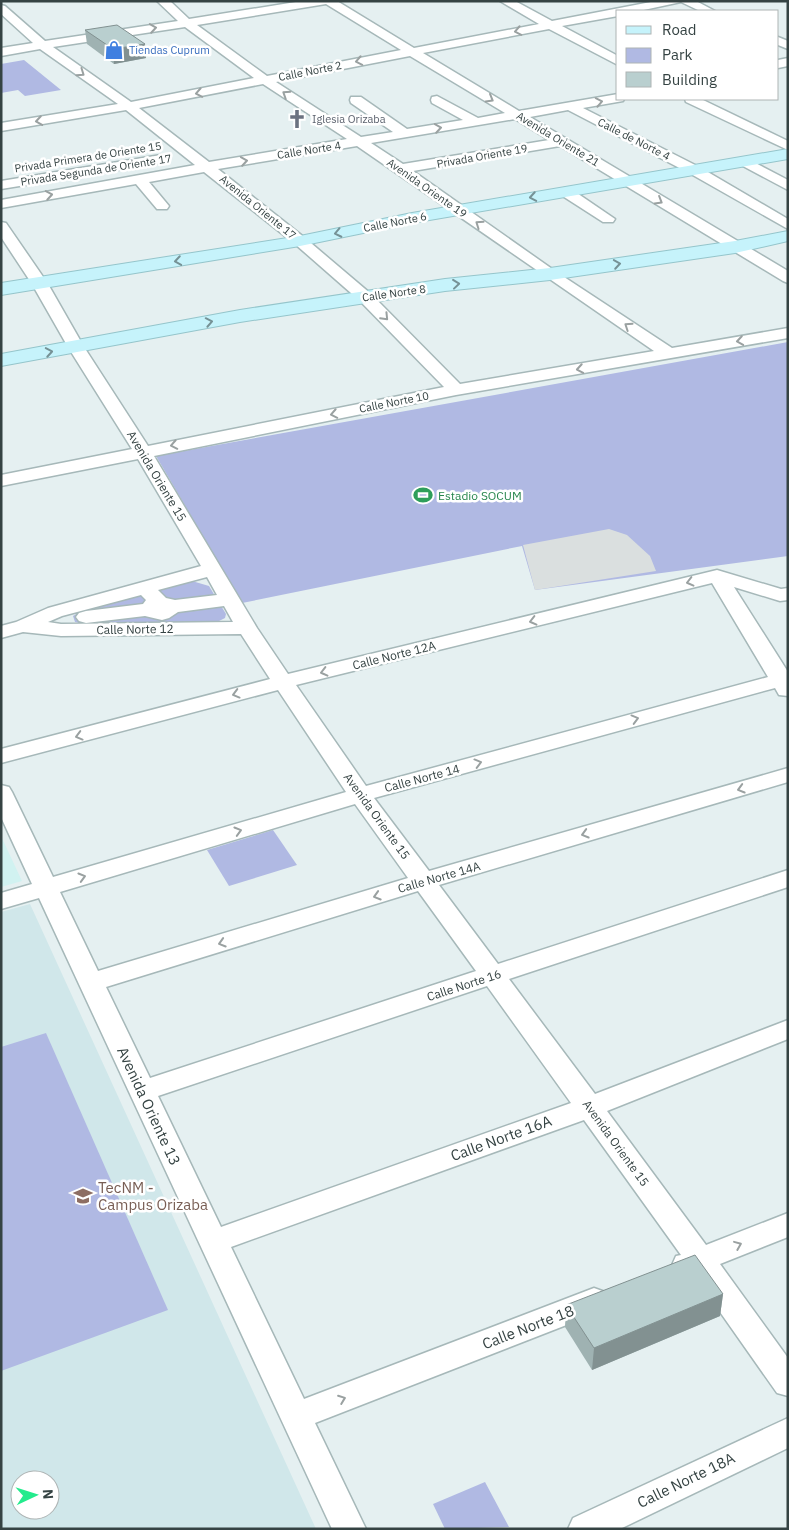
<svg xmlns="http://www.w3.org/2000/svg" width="789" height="1530" viewBox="0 0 789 1530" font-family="'IBM Plex Sans',sans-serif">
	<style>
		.commercial { fill: #d1f2f1 }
		.education { fill: #d0e7ea; fill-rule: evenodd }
		.green { fill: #b0b9e3 }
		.parking { fill: #dadfdf }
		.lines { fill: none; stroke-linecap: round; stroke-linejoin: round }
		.street-casing { stroke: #a6b8b9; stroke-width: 3 }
		.secondary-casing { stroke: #95c5cb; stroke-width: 2 }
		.street { fill: #fff; fill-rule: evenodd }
		.secondary { fill: #c6f3fb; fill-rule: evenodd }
		.wall { fill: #9fb2b2 }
		.shaded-wall { fill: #829191 }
		.building { fill: #b9cfcf; stroke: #829191 }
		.oneway { stroke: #9aa1a1 }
		.oneway2 { stroke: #769296 }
		.labels { text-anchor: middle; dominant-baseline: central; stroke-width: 5; stroke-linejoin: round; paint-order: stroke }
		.far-shop-label { font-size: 11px; fill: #366cbe; stroke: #fff; text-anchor: start }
		.far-street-label { font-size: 11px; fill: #354343; stroke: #fff }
		.far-worship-label { font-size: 11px; fill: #5b616d; stroke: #fff; text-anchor: start }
		.street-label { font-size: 12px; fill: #354343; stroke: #fff }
		.leisure-label { font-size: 12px; fill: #27864d; stroke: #fff; text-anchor: start }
		.near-street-label { font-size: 15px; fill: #354343; stroke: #fff }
		.near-education-label { font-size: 15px; fill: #785e54; stroke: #fff; text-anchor: start }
	</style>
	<rect width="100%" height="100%" fill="#e5f0f1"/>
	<polygon class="commercial" points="1,836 22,881 1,887"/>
	<path class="education" d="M30 904 316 1529H1V912ZM20 1480H50V1510H20Z"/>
	<g class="green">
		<polygon points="24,60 61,90 25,96 18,90 1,93 1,64"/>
		<polygon points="788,342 788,556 535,590 522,546 242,603 156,456"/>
		<polygon points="192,581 209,586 226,614 225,618 215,623 79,623 75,622 73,616 78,613"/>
		<polygon points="273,830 297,865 229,886 207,850"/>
		<polygon points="46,1033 168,1310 1,1371 1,1047"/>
		<polygon points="485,1482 509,1527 445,1529 433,1504"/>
	</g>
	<polygon class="parking" points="609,529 627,535 650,556 656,571 535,590 523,545"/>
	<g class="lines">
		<g class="street-casing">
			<g id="street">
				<path d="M157 1H170L189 19 302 1H337L414 48 539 24 500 1H515L552 21 656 1H696L715 11H700L681 2 639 11H618V16L562 26 618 56V65L549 29 423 53 519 111 618 94V99H624L623 101 583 108 701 168 788 219V229L691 174 568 110 530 117 788 271V283L783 281 560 146 413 171 555 271 672 348 788 328V338L456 395 154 456 257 628 288 674 717 570 781 589 788 588V600L780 601 734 587 788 672V696L779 695 775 688 374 798 429 871 788 768V782L439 885 498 964 788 870V887L509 979 595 1094 788 1020V1039L607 1111 706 1245 788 1213V1237L720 1264 788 1358V1396L777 1393 694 1275 687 1277 676 1274 672 1265 676 1256 681 1255 584 1120 231 1247 304 1399 594 1288 605 1292 609 1301 605 1310 315 1423 366 1529H332L39 898 1 909V893L32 884 1 817V785L9 787 12 792 53 877 346 792 278 690 1 763V749L270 679 241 634 61 636 23 632 1 638V626L16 622 48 608 201 566 138 459 1 486V475L132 449 68 347 32 284 1 237V222L6 223 48 284 84 347 148 446 444 387 359 300 295 244 204 172 149 182 169 206 167 209H157L136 184 1 208V200L195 165 126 110 1 131V123L118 104 40 49 1 56V48L33 43 1 14V5L5 6 45 41 178 21ZM326 4 401 50 267 76 197 25ZM185 27 254 78 131 102 53 47ZM410 56 505 113 478 118 437 96 432 97 431 100 432 103 463 120 407 129 361 97H351L350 100 351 103 393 132 361 137 276 82ZM263 84 347 139 209 162 139 108ZM515 119 549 140 403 164 371 143ZM357 146 654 351 460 384 371 294 305 238 218 169ZM207 577 217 595 175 600 166 598 158 590ZM712 583 768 677 366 786 296 685ZM141 595 146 600 143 604 86 611 79 613 76 617 79 621 86 623 145 616 162 620 169 618 178 612 224 606 233 622 61 624 48 622 62 616ZM355 804 408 878 98 971 60 892ZM418 891 476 971 150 1078 106 987ZM487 986 571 1103 221 1227 158 1096Z"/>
				<polygon points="778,37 788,41 788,49 778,45"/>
				<polygon points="788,58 788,66 778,68 778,60"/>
				<polygon points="685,99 701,99 788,141 788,150 686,102"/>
				<polygon points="161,155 168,159 166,162 1,189 1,181"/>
				<polygon points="746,158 788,180 788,190 741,165 739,162"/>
				<polygon points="566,188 571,189 615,219 613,222 603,222 561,195 559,192 561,189"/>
				<polygon points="788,1418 788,1448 620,1529 568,1529 573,1518"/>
			</g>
		</g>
		<g class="secondary-casing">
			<g id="secondary">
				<polygon points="788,149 788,159 412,223 300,246 1,295 1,283 300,236 412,213"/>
				<polygon points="788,231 788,241 735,253 550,280 445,291 240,322 1,366 1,354 240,310 445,279 550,268 735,241"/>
			</g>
		</g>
		<use href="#street" class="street"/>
		<use href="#secondary" class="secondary"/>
	</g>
	<g class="wall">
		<polygon points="85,30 145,44 146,58 114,64 87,44"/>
		<polygon points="723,1294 720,1316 592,1370 565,1327 566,1305"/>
	</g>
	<g class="shaded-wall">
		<polygon points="145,44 146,58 114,64 113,49"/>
		<polygon points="723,1294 720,1316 592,1370 594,1348"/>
	</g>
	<g class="building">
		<polygon points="117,25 145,44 113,49 85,30"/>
		<polygon points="695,1255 723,1294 594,1348 566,1305"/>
	</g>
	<defs><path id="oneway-chevron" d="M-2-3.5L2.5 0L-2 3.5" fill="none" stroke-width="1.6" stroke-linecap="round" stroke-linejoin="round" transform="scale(1.25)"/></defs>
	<g class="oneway">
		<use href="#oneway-chevron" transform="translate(153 28) rotate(-9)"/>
		<use href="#oneway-chevron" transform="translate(518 31) rotate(169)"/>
		<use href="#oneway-chevron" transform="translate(359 61) rotate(169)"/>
		<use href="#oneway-chevron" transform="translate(81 73) rotate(35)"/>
		<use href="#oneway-chevron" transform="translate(199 93) rotate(169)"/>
		<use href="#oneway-chevron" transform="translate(286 94) rotate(-147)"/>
		<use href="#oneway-chevron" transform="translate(490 99) rotate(30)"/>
		<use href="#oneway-chevron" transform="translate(599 102) rotate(-11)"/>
		<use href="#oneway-chevron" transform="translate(39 121) rotate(171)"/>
		<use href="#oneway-chevron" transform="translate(438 128) rotate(-9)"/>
		<use href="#oneway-chevron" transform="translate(244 161) rotate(-9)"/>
		<use href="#oneway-chevron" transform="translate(49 195) rotate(-10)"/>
		<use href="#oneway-chevron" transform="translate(659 201) rotate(31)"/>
		<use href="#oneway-chevron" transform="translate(479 224) rotate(-145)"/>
		<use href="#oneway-chevron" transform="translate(385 317) rotate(46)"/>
		<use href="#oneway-chevron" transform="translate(628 326) rotate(-146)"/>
		<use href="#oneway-chevron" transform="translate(740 341) rotate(171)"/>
		<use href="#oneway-chevron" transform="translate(580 369) rotate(170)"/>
		<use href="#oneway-chevron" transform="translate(334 414) rotate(169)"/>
		<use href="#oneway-chevron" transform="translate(174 445) rotate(169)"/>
		<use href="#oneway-chevron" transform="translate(690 582) rotate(166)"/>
		<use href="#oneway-chevron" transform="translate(533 621) rotate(166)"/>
		<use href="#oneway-chevron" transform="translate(324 672) rotate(166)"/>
		<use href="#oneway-chevron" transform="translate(236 694) rotate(165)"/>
		<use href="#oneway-chevron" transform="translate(635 719) rotate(-15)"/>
		<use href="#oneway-chevron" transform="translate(79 736) rotate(165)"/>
		<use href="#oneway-chevron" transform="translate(478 763) rotate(-15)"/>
		<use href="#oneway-chevron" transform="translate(741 789) rotate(164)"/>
		<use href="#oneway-chevron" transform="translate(238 831) rotate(-16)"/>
		<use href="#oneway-chevron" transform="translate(585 834) rotate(164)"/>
		<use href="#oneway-chevron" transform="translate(82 877) rotate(-16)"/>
		<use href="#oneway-chevron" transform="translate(377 896) rotate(163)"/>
		<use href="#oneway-chevron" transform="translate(222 943) rotate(163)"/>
		<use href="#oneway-chevron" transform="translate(738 1245) rotate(-22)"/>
		<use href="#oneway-chevron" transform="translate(342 1399) rotate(-21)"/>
	</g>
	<g class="oneway2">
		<use href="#oneway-chevron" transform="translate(533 197) rotate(170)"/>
		<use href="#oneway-chevron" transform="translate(338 233) rotate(168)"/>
		<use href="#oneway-chevron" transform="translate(178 261) rotate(171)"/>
		<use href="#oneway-chevron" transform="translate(617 264) rotate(-9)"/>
		<use href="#oneway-chevron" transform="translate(456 284) rotate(-6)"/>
		<use href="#oneway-chevron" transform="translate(209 322) rotate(-11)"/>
		<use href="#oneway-chevron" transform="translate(49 352) rotate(-10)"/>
	</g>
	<defs>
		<g id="shop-bare" transform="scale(1.5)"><path d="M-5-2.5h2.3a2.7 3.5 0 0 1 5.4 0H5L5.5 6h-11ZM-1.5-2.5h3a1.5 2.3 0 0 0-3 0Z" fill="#3f7fe0" stroke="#fff" stroke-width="2.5" paint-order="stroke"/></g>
		<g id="church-bare" transform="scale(1.5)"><path d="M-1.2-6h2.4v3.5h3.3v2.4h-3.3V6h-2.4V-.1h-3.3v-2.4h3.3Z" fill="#6b7280" stroke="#fff" stroke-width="2.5" paint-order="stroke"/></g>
		<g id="stadium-bare" transform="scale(1.5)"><path d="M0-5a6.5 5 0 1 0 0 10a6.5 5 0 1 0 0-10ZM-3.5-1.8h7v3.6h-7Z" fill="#2e9e5b" stroke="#fff" stroke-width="2.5" paint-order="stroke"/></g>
		<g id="university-bare" transform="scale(1.5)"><path d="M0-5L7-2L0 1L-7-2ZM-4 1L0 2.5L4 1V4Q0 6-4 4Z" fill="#8d6e63" stroke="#fff" stroke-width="2.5" paint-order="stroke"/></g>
	</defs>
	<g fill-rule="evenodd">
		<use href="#shop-bare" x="114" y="50"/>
		<use href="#church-bare" x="297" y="119"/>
		<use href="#stadium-bare" x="423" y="495"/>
		<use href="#university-bare" x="83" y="1196"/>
	</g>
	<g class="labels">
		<g class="far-shop-label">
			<text x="129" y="50">Tiendas Cuprum</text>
		</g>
		<g class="far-street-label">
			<text transform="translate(310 71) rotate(-11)">Calle Norte 2</text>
			<text transform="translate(558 139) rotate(31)">Avenida Oriente 21</text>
			<text transform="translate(634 139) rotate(27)">Calle de Norte 4</text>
			<text transform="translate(309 150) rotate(-9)">Calle Norte 4</text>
			<text transform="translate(482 156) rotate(-10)">Privada Oriente 19</text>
			<text transform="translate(88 157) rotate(-9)">Privada Primera de Oriente 15</text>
			<text transform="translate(96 170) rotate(-9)">Privada Segunda de Oriente 17</text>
			<text transform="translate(427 188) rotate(35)">Avenida Oriente 19</text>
			<text transform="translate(258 207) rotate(39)">Avenida Oriente 17</text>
			<text transform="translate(395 222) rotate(-11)">Calle Norte 6</text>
			<text transform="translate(394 293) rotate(-8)">Calle Norte 8</text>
			<text transform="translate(394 402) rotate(-11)">Calle Norte 10</text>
		</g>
		<g class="far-worship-label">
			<text x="312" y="119">Iglesia Orizaba</text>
		</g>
		<g class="street-label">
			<text transform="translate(157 476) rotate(59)">Avenida Oriente 15</text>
			<text transform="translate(135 629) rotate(-1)">Calle Norte 12</text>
			<text transform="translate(394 655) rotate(-14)">Calle Norte 12A</text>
			<text transform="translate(422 778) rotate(-15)">Calle Norte 14</text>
			<text transform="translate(377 816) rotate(54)">Avenida Oriente 15</text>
			<text transform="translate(439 877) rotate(-16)">Calle Norte 14A</text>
			<text transform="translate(464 985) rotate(-18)">Calle Norte 16</text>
			<text transform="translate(616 1143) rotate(54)">Avenida Oriente 15</text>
		</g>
		<g class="leisure-label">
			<text x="438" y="495">Estadio SOCUM</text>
		</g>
		<g class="near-street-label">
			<text transform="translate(149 1106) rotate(65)">Avenida Oriente 13</text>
			<text transform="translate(501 1138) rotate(-20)">Calle Norte 16A</text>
			<text transform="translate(528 1327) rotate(-21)">Calle Norte 18</text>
			<text transform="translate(686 1480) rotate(-26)">Calle Norte 18A</text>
		</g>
		<g class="near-education-label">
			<text x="98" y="1187">TecNM -<tspan x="98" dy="17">Campus Orizaba</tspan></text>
		</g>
	</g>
	<rect width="789" height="1530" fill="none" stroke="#354343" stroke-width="5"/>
	<rect x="616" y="10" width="162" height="90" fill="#ffffff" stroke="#aeb4b4"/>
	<rect x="626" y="26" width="25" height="8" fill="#c6f3fb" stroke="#aeb4b4"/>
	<text x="662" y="35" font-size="15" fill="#354343">Road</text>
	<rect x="626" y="48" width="25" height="15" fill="#b0b9e3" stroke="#aeb4b4"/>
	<text x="662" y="60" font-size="15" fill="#354343">Park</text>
	<rect x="626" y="72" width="25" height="15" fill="#b9cfcf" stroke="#aeb4b4"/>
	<text x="662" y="85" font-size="15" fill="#354343">Building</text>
	<g transform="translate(35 1495) rotate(86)"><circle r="24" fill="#ffffff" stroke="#aeb4b4"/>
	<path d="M0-4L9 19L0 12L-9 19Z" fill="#23eb8d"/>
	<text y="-8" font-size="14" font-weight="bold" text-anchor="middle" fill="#354343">N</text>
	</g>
</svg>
